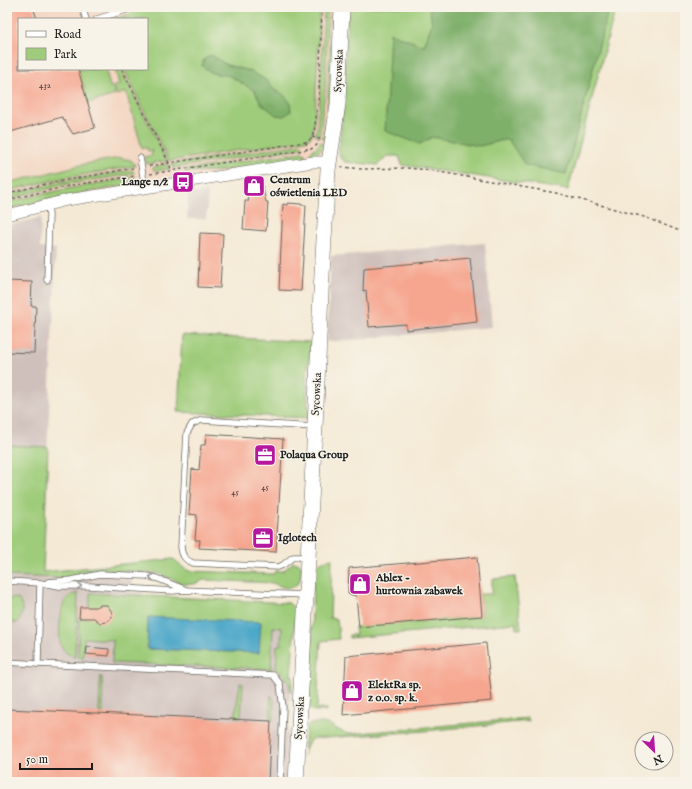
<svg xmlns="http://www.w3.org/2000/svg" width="692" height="789" viewBox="0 0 692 789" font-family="'IM FELL English',serif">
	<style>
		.built { fill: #f3d4bf; fill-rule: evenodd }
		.industrial { fill: #cfc0bb }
		.green { fill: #9fcc7a; stroke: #5e744b }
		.forest { fill: #7fb06a; stroke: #4e6643 }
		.water { fill: #49a6c8; stroke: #326172 }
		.building { fill: #f6a68f }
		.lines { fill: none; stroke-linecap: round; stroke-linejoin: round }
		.lane-casing { stroke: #68645c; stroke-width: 7 }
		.street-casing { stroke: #68645c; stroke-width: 12 }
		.secondary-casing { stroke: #68645c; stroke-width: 16 }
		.path { stroke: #68645c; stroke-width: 1.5; stroke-dasharray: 3 3; stroke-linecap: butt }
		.lane { stroke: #fff; stroke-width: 5.5 }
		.street { stroke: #fff; stroke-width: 11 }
		.secondary { stroke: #fff; stroke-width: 15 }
		.oneway { stroke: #999 }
		.labels { text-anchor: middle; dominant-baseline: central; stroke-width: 3; stroke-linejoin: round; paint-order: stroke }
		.number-label { font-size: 9px; fill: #523e39 }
		.street-label { font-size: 11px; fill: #1c1c1c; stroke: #f7f3e8 }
		.poi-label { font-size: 11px; font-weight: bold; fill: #1c1c1c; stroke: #f7f3e8; text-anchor: start }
	</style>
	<rect width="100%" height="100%" fill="#f7f3e8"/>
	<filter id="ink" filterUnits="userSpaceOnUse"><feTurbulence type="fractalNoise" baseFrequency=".025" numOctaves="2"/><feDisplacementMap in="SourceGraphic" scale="8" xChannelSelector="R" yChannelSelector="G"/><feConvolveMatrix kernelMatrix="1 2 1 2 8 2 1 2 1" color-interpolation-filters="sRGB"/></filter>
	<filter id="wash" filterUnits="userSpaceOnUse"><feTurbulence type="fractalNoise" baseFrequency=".012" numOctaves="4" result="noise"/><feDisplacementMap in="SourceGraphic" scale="16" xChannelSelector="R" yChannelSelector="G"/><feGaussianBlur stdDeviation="0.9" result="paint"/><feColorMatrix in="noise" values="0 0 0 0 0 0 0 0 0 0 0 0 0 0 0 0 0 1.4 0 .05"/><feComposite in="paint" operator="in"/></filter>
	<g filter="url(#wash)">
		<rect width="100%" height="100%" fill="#f4e9d4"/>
		<path class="built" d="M7 7H342L329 164 7 215ZM19 19H147V69H19Z"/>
		<g class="industrial">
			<polygon points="208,192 206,219 187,219 188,194"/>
			<polygon points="41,217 40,248 56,249 42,572 146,562 145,572 119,571 118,579 132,580 131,592 144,593 143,596 269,604 295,630 292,662 286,782 7,782 7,226"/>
			<polygon points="485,243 492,327 327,342 331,256"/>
		</g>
		<g class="green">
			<polygon points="136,7 320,7 315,114 313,131 311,137 306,140 169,161 124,69 147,69 147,19 112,19 130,14"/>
			<polygon points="324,7 328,7 325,91 321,126 319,137 315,135 317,126 320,91"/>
			<polygon points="332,7 336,7 333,91 326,140 322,138 327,115 328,91"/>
			<polygon points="348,7 616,7 568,190 402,165 399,156 387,156 378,165 345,162 340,157 339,149 343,107"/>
			<polygon points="78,69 109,69 106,70 110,87 112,86 115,95 88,103"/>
			<polygon points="115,69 121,69 167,161 147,164 144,157 152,155 152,150 148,151 147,148 142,148 126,92 117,95 114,86 119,84"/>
			<polygon points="321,142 325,145 320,151 311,156 311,151 317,147"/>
			<polygon points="301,144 303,145 302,148 173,168 172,164"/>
			<polygon points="302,152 305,154 306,158 221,171 185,172 185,170"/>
			<polygon points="120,158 131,160 136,166 64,178 7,191 7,183 85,164"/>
			<polygon points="168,164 169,169 155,171 152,168 153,167"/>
			<polygon points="132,170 134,172 133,174 64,185 7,199 7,195 64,181"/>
			<polygon points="136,177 133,182 127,185 43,201 7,209 7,202 65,189"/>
			<polygon points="182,335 312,342 306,378 309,418 178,412"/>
			<path d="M7 445 48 447 43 572 173 559C179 562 180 567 189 571L274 574 275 571H283L293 562 297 563 301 565C303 587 292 593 273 583L204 580 194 584H183L158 573 99 570 86 571 76 575 64 578 7 576Z"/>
			<path d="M332 559 330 618 337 619 339 639 321 641 317 709H328L326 711H314L308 706 314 569C319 562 323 560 332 559Z"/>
			<polygon points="515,577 521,629 517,629 516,623 349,638 349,635 356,635 355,627 482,616 480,594 492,594 492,579"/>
			<path d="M78 593 75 657C69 655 64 652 61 645 58 638 60 607 65 601 68 597 72 594 78 593Z"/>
			<path d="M90 593 289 603 296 610 291 676H293L292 690 290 691C290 680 285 674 276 669L277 645H281L282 628 273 627 271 669 112 663 113 640 84 638 83 657H78L79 618H89Z"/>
			<path d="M12 598 18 599C24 606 23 617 17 623H10L9 619V600Z"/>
			<polygon points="100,677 102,677 103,713 99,713"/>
			<polygon points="240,683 243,684 241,717 235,717"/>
			<polygon points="271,695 274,700 273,720 270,720"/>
			<path d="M528 718 529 721 424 731 311 739 307 745 304 756 306 727 310 724C332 720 331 729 349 734Z"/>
		</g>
		<g class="forest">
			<polygon points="429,7 609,7 566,174 525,165 508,139 480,146 432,137 420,144 385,131 390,33 424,46 432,23"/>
			<polygon points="211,55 227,65 250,71 266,80 274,90 283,94 290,102 291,111 284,116 276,115 261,103 255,91 230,76 212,73 202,66 204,59"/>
		</g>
		<polygon class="water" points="148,617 261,622 259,653 147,649"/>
		<g id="blocks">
			<g class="building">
				<polygon points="7,7 33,7 37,19 19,19 19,69 78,69 95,128 73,134 62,117 7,133"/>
				<polygon points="261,180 266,202 268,202 266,231 243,229 245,201 249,201 245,184"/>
				<polygon points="288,203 301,204 301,205 306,205 301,291 279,290 283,204 288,205"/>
				<polygon points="200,233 223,234 220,288 198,287"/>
				<polygon points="470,258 477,322 406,330 406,324 369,327 366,290 363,291 364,268"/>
				<polygon points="7,281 32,282 31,306 36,306 34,353 7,352"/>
				<polygon points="206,434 283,439 276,552 199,548 200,540 195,540 197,515 189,514 192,469 199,470 201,445 205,445"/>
				<polygon points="477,557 482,616 359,627 356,596 348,594 349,568"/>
				<polygon points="101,605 107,605 112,612 111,618 106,622 100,623 94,618 79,618 80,607 96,607"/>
				<polygon points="486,643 492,701 343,715 346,656"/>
				<polygon points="87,647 109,649 109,656 86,654"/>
				<polygon points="7,709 271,721 268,782 7,782"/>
			</g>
		</g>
	</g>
	<g filter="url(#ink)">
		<use href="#blocks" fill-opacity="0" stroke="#68645c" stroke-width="1"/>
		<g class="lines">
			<g class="lane-casing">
				<g id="lane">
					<polyline points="82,7 86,19"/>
					<polyline points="97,19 126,10 131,7"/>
					<polyline points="140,158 145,188"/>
					<polyline points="47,280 49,215 48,205"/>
					<path d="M307 557H293L283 565 278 567 193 563C185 560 182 556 181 547L187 433 192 424 202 420 315 427"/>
					<polyline points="7,581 40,583 59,586 89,586 173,591 184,590 306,595"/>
					<polyline points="48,582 72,580 100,574 147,576 156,578 184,589"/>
					<polyline points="40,583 38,664 273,675 280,684 283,708 280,782"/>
					<polyline points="7,662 38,664"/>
				</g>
			</g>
			<g class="street-casing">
				<polyline id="street" points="7,215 67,200 93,196 313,162 322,162 329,164"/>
			</g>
			<g class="secondary-casing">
				<polyline id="secondary" points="296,782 315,427 321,292 328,170 338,104 342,7"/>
			</g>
			<g class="path">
				<polyline points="122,69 170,165 171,172"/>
				<polyline points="312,137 320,139"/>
				<polyline points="306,142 307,150"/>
				<polyline points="149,166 306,142 311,139 314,133 319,95 322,7"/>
				<polyline points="341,167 363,169 407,168 429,170 556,193 644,217 685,233"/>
				<polyline points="150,174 311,149 316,146 319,141"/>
				<polyline points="7,193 46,184 133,168"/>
				<polyline points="7,200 73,185 135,176"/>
			</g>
			<use href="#lane" class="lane"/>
			<use href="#street" class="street"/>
			<use href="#secondary" class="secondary"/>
		</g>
		<defs><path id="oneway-chevron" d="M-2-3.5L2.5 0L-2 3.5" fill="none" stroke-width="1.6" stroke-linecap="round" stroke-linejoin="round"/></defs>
		<g class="oneway">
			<use href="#oneway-chevron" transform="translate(152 577) rotate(-166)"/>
			<use href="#oneway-chevron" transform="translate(79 586) rotate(1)"/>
		</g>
	</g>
	<defs>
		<g id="bus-square" transform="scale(1.15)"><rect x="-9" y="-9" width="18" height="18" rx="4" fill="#b5179e" stroke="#f7f3e8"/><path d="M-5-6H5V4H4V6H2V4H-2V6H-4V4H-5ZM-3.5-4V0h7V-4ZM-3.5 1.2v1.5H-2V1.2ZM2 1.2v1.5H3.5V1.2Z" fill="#fff"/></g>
		<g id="shop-square" transform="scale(1.15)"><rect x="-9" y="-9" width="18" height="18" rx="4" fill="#b5179e" stroke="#f7f3e8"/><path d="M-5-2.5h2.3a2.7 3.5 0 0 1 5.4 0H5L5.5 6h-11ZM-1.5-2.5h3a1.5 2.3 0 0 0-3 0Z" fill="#fff"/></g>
		<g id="office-square" transform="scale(1.15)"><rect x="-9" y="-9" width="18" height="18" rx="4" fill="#b5179e" stroke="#f7f3e8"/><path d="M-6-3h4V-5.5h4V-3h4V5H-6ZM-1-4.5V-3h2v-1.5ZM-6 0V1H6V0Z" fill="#fff"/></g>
	</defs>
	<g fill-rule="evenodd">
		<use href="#bus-square" x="183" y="182"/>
		<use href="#shop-square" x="254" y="186"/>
		<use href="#office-square" x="265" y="455"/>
		<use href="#office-square" x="263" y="538"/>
		<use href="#shop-square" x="360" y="584"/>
		<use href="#shop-square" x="352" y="691"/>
	</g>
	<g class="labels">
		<g class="number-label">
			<text x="45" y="85">432</text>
			<text x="265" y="487">45</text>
			<text x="235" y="492">45</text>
		</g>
		<g class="street-label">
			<text transform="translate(339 71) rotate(-88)">Sycowska</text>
			<text transform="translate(317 394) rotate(-87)">Sycowska</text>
			<text transform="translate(300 718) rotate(-87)">Sycowska</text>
		</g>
		<g class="poi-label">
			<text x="270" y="180">Centrum<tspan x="270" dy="13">oświetlenia LED</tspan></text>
			<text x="168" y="182" text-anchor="end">Lange n/ż</text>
			<text x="280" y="455">Polaqua Group</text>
			<text x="278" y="538">Iglotech</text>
			<text x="376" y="578">Ablex -<tspan x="376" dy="13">hurtownia zabawek</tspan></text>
			<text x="368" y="685">ElektRa sp.<tspan x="368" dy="13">z o.o. sp. k.</tspan></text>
		</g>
	</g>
	<rect width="692" height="789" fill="none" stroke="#f7f3e8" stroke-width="24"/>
	<rect x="18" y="18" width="130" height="52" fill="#f7f3e8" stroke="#9f9d96"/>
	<rect x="26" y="31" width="20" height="6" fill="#ffffff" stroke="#9f9d96"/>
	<text x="54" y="38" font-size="12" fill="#1c1c1c">Road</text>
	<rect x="26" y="48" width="20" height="12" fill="#9fcc7a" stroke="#9f9d96"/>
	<text x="54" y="58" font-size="12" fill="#1c1c1c">Park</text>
	<g transform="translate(654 751) rotate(155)"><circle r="19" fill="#f7f3e8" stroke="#9f9d96"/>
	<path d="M0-3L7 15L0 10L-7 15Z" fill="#b5179e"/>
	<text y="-6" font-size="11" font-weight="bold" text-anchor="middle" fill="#1c1c1c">N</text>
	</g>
	<path d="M20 763v6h72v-6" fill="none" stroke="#1c1c1c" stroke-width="2"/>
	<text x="26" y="763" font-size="12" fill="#1c1c1c" stroke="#f7f3e8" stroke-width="3" paint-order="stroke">50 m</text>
</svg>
